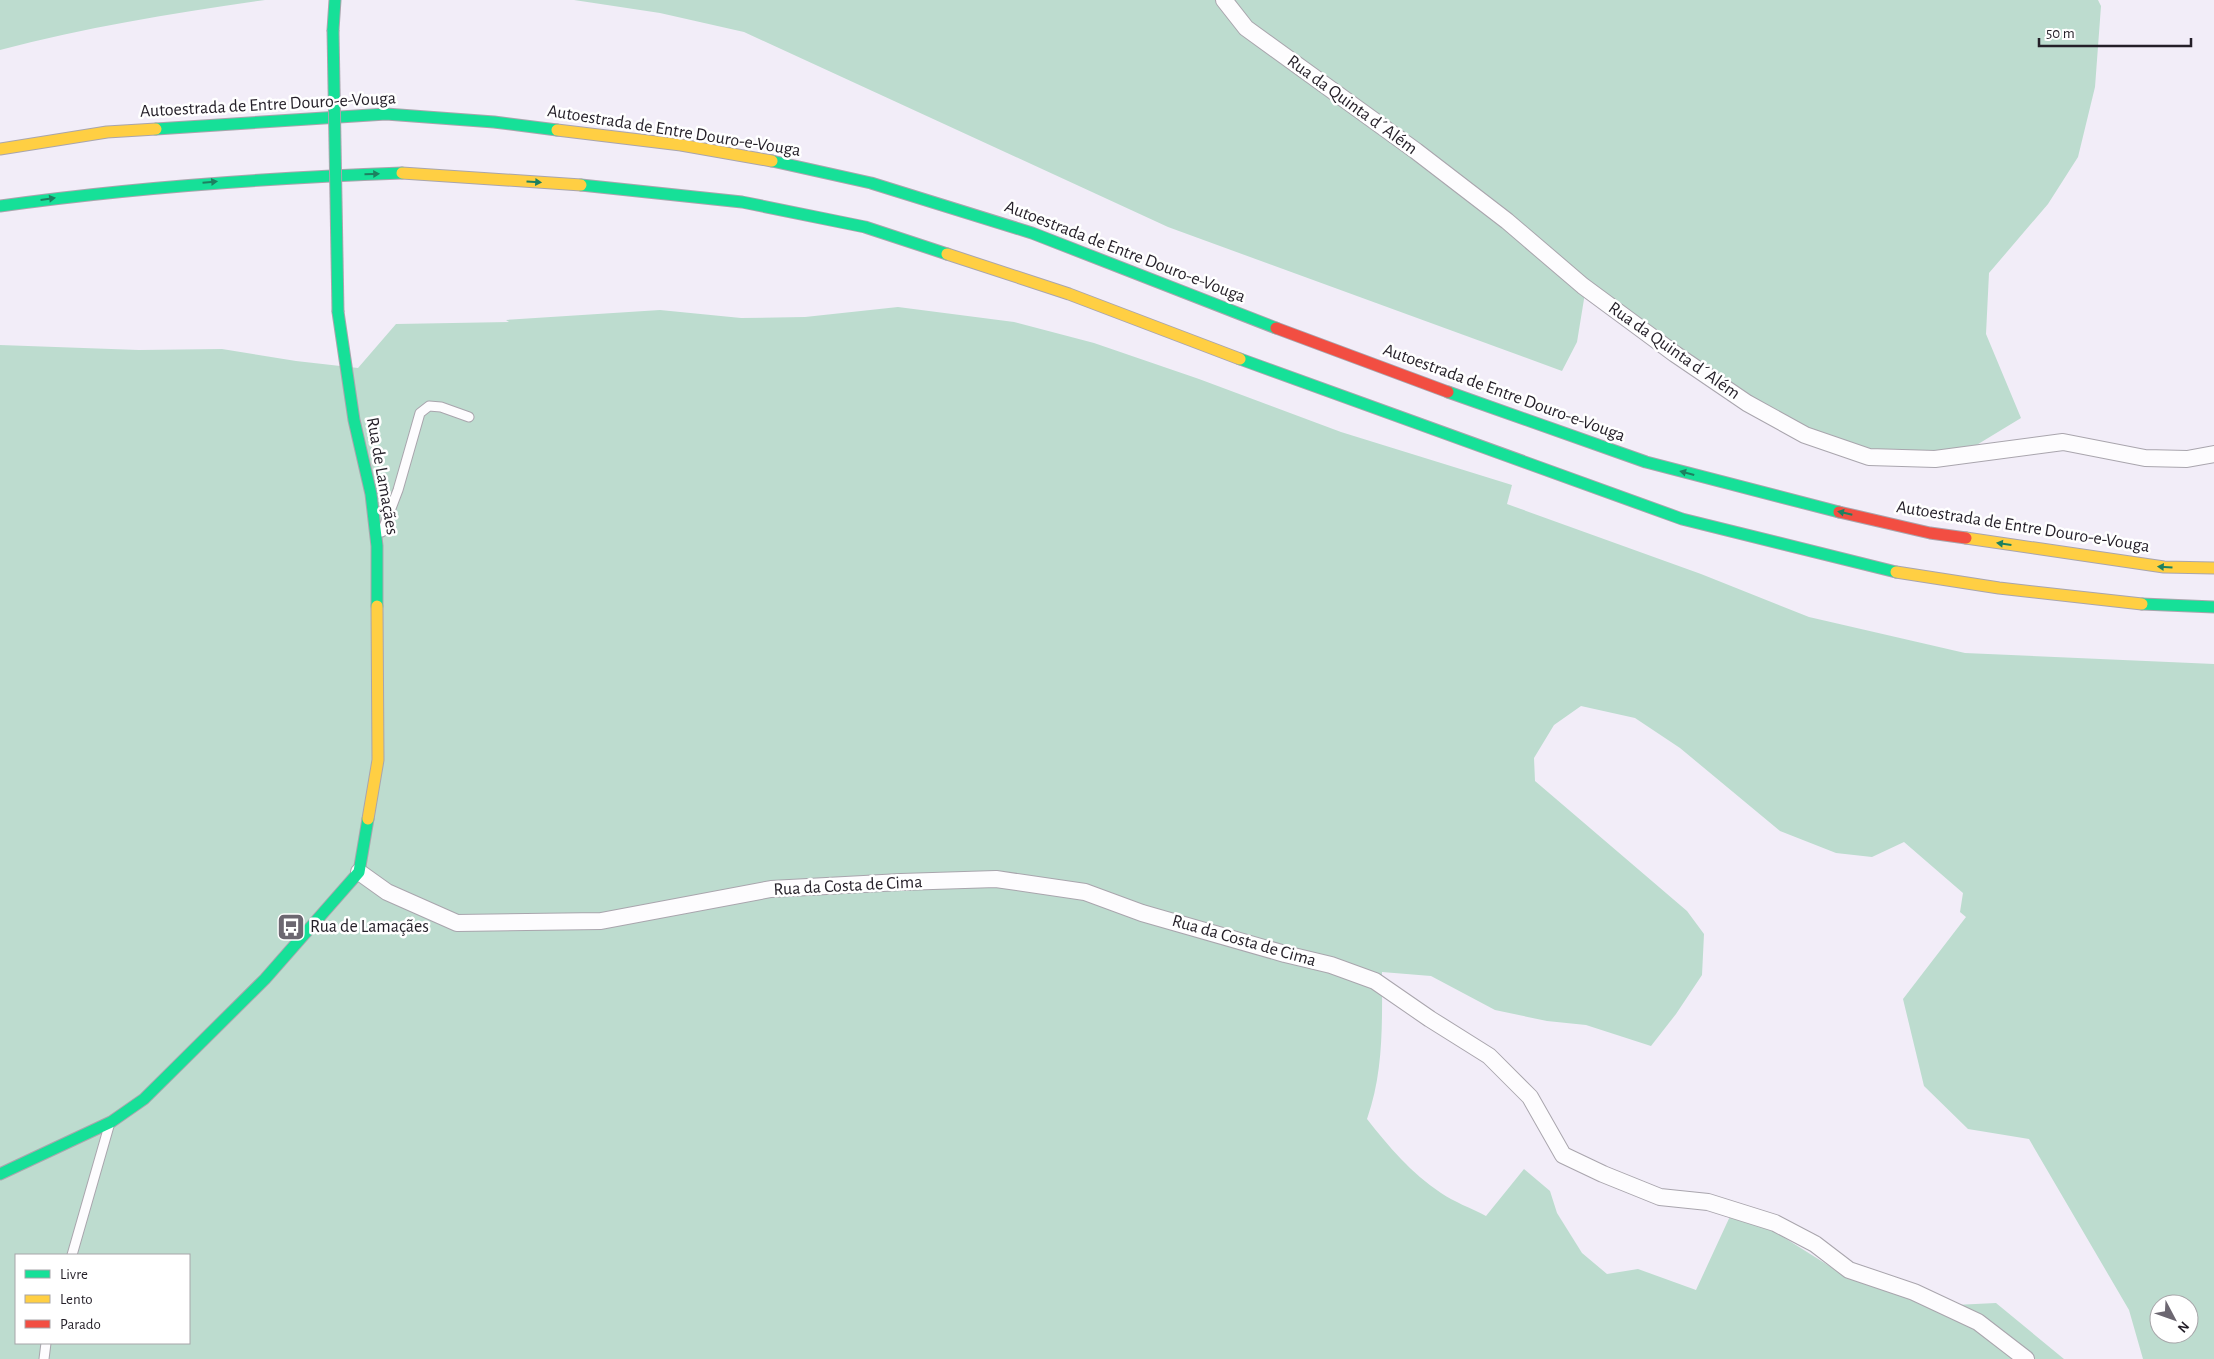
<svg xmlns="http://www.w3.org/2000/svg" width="2214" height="1359" viewBox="0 0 2214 1359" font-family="'Alegreya Sans',sans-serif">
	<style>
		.forest { fill: #bddccf; fill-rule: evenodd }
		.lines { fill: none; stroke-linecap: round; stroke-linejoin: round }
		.lane-casing { stroke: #a9a5ad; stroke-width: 11 }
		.street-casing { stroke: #a9a5ad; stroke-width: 18 }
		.fast-casing { stroke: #a9a5ad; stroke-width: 13 }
		.slow-casing { stroke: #a9a5ad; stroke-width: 13 }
		.jam-casing { stroke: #a9a5ad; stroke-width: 13 }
		.lane { stroke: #fdfcfe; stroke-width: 9 }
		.street { stroke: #fdfcfe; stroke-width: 16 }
		.fast { stroke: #16e098; stroke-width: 11 }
		.slow { stroke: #ffcf43; stroke-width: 11 }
		.jam { stroke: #f24e42; stroke-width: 11 }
		.fast-bridge-casing { stroke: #a9a5ad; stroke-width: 13; stroke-linecap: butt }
		.fast-bridge { stroke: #16e098; stroke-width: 11 }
		.oneway { fill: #1d8060 }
		.labels { text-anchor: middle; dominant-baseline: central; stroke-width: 5; stroke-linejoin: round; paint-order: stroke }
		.street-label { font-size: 18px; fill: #241f28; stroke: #fff }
		.poi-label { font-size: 18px; fill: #241f28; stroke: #fff; text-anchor: start }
	</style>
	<rect width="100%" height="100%" fill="#f2edf8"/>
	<g class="forest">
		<path d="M0 0H265C176 13 87 27 0 50Z"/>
		<polygon points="574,0 2098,0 2101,6 2095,87 2078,157 2048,204 1989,273 1986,334 2021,418 1970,449 1917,459 1821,446 1585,293 1577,342 1562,371 1168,227 744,32 660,13"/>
		<path d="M898 307 1014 322 1094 343 1199 379 1341 432 1512 485 1507 504 1701 574 1809 617 1965 653 2214 664V1359H2143L2129 1310 2029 1139 1968 1129 1924 1086 1903 999 1966 917 1960 912 1963 893 1904 842 1872 857 1836 853 1780 831 1680 748 1635 718 1581 706 1554 725 1534 758 1535 781 1687 911 1704 934 1702 975 1676 1014 1651 1046 1586 1025 1547 1021 1495 1010 1431 976 1382 972C1382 1022 1384 1071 1367 1119 1389 1147 1411 1173 1441 1193 1454 1202 1471 1208 1486 1216L1524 1169 1550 1191 1557 1213 1582 1253 1607 1274 1638 1269 1696 1290 1732 1212 1764 1225 1842 1274 1934 1306 1996 1303 2064 1359H0V345L139 350 222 349 296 361 358 368 396 324 509 322 506 320 660 310 741 318 805 317ZM16 1255H189V1343H16ZM2159 1304H2189V1334H2159Z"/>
	</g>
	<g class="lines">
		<g class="lane-casing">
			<g id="lane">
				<polyline points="382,532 398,490 420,413 429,406 441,407 469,417"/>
				<polyline points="72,1255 109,1126"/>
				<polyline points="44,1359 46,1343"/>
			</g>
		</g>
		<g class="street-casing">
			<g id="street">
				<polyline points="1224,0 1246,28 1416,151 1507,221 1583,286 1675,354 1747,403 1805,435 1869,457 1935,459 2063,442 2145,458 2187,459 2214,454"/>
				<polyline points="359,872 387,892 457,923 601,921 771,889 901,882 996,879 1085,892 1142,913 1285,954 1331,965 1375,981 1430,1019 1489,1056 1530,1097 1563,1155 1603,1174 1660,1197 1708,1202 1775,1223 1815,1244 1849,1270 1914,1292 1978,1322 2026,1359"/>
			</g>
		</g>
		<g class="fast-casing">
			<g id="fast">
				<polyline points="333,30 335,0"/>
				<polyline points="156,129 386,114 494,122 557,130"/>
				<polyline points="772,161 871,183 1032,233 1276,328"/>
				<polyline points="581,185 742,202 865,227 947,254"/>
				<path d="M0 206C135 187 266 178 402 173"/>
				<polyline points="338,312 354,420 371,494 377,546 377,606"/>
				<polyline points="1240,359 1682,519 1896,572"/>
				<polyline points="1448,392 1646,462 1839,512"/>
				<polyline points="2142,604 2214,607"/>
				<polyline points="0,1174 111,1122 144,1099 265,979 359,872 368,819"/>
			</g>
		</g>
		<g class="slow-casing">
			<g id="slow">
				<polyline points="557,130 681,145 772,161"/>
				<polyline points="0,149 107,132 156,129"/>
				<polyline points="402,173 581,185"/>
				<polyline points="947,254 1069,294 1240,359"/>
				<polyline points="1966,538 2164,567 2214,568"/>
				<polyline points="1896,572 1999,588 2142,604"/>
				<polyline points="368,819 378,760 377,606"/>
			</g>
		</g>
		<g class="jam-casing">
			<g id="jam">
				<polyline points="1276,328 1448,392"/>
				<polyline points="1839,512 1930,533 1966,538"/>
			</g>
		</g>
		<use href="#lane" class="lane"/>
		<use href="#street" class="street"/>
		<use href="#fast" class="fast"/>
		<use href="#slow" class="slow"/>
		<use href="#jam" class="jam"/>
		<g class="fast-bridge-casing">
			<polyline id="fast-bridge" points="333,30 338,312"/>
		</g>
		<use href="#fast-bridge" class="fast-bridge"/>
	</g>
	<defs><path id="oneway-solid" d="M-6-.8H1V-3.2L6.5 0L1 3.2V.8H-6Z" transform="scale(1.25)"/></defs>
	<g class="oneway">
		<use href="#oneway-solid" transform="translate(372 174) rotate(-2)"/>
		<use href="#oneway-solid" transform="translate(210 182) rotate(-5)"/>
		<use href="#oneway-solid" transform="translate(534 182) rotate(4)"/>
		<use href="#oneway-solid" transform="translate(48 199) rotate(-8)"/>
		<use href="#oneway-solid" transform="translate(1687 473) rotate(-165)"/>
		<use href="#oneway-solid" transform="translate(1845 513) rotate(-167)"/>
		<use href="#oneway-solid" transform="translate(2004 544) rotate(-172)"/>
		<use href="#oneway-solid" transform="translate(2165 567) rotate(-176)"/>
	</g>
	<defs>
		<g id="bus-square" transform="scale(1.4375)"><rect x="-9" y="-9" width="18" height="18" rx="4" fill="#6c6771" stroke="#fff"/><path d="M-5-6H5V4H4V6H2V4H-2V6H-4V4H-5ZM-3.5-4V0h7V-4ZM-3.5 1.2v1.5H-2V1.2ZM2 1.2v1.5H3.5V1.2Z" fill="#fff"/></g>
	</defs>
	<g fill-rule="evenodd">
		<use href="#bus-square" x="291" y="927"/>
	</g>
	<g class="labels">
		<g class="street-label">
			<text transform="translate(268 105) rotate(-3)">Autoestrada de Entre Douro-e-Vouga</text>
			<text transform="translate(1352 105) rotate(36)">Rua da Quinta d´Além</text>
			<text transform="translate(674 131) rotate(9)">Autoestrada de Entre Douro-e-Vouga</text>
			<text transform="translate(1125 252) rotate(21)">Autoestrada de Entre Douro-e-Vouga</text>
			<text transform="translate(1674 351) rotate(35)">Rua da Quinta d´Além</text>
			<text transform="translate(1504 393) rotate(20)">Autoestrada de Entre Douro-e-Vouga</text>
			<text transform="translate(382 476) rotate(80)">Rua de Lamaçães</text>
			<text transform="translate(2023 527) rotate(9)">Autoestrada de Entre Douro-e-Vouga</text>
			<text transform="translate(848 886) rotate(-3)">Rua da Costa de Cima</text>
			<text transform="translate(1244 941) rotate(16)">Rua da Costa de Cima</text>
		</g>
		<g class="poi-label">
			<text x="310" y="927">Rua de Lamaçães</text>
		</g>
	</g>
	<rect x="15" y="1254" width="175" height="90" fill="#ffffff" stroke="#a7a5a9"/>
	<rect x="25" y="1270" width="25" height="8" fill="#16e098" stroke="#a7a5a9"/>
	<text x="60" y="1279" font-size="15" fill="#241f28">Livre</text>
	<rect x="25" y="1295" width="25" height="8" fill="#ffcf43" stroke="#a7a5a9"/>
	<text x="60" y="1304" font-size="15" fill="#241f28">Lento</text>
	<rect x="25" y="1320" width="25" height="8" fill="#f24e42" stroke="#a7a5a9"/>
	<text x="60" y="1329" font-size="15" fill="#241f28">Parado</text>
	<g transform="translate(2174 1319) rotate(131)"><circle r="24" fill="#ffffff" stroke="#a7a5a9"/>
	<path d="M0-4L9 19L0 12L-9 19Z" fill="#6c6771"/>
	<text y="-8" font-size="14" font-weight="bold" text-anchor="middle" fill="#241f28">N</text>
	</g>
	<path d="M2039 38v8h152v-8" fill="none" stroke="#241f28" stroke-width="2.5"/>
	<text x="2046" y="38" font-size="15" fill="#241f28" stroke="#ffffff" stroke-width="4" paint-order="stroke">50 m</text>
</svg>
